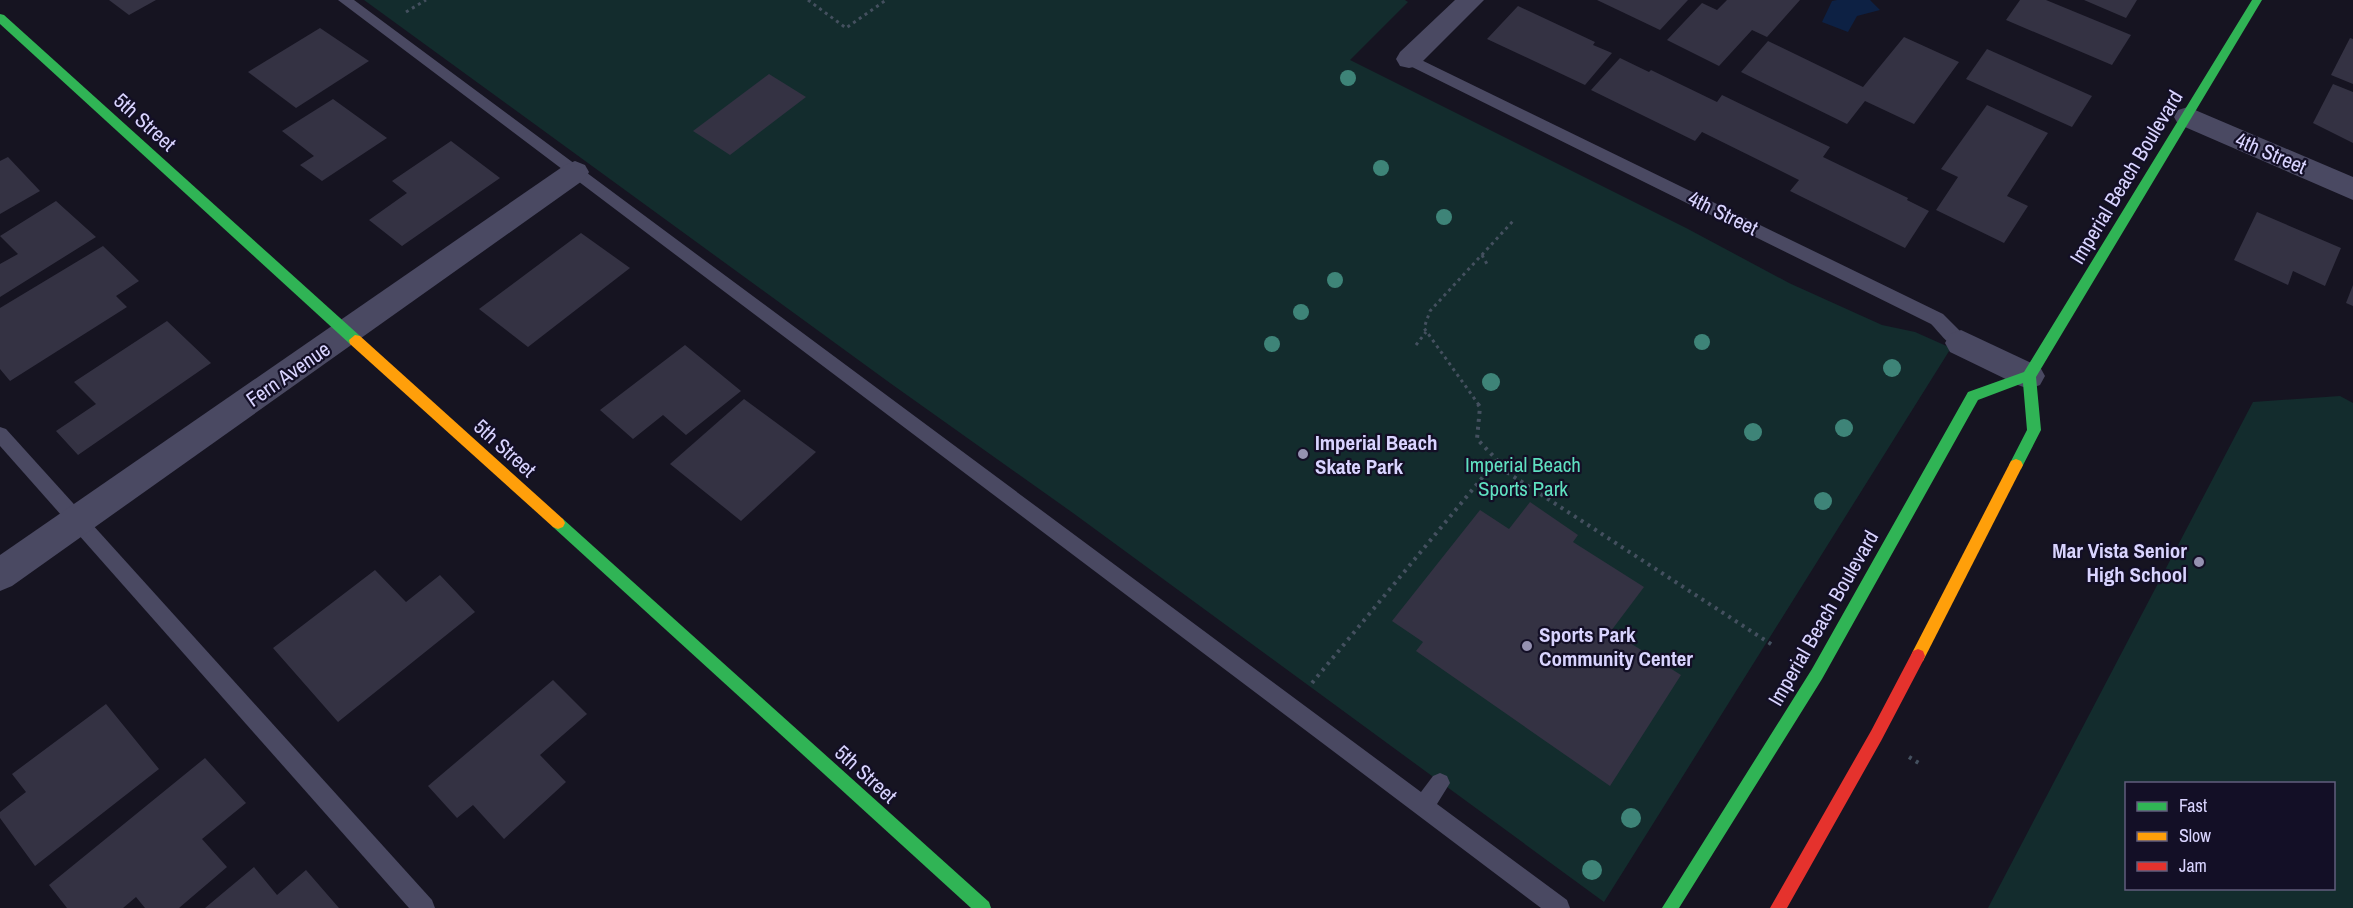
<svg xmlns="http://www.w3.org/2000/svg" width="2353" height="908" viewBox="0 0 2353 908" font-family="'Archivo Narrow',sans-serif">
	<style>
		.green { fill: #132c2d; fill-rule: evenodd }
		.water { fill: #0d2144 }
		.building { fill: #343243 }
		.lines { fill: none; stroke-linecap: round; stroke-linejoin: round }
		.path-far1 { stroke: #44505f; stroke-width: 3; stroke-dasharray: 3 4; stroke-linecap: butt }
		.path { stroke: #44505f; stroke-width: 4; stroke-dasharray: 3 5; stroke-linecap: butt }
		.lane { fill: #4a4962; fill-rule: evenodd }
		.street { fill: #4a4962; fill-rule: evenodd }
		.fast { fill: #30b455; fill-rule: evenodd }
		.slow { fill: #ff9f0a; fill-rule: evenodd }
		.jam { fill: #e5322d; fill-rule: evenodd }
		.tree { fill: #3e8478 }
		.poi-dot { fill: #9591b1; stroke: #130f26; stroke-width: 2 }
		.labels { text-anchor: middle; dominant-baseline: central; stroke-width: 4.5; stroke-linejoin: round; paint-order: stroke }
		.street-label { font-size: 21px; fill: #d9d4ff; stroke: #130f26 }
		.poi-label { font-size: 21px; font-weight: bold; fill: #d9d4ff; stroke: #130f26; text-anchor: start }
		.park-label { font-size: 21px; fill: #5fe0c0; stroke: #130f26 }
	</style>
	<rect width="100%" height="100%" fill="#161421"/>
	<g class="green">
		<polygon points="364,0 1405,0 1408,2 1350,60 1688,229 1789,283 1882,325 1915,332 1951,348 1604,902 1073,513 890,383"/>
		<path d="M2340 396 2353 403V908H1988L2253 402ZM2126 784H2334V888H2126Z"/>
	</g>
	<polygon class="water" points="1837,0 1870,0 1880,10 1857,16 1848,32 1822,22 1832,1"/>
	<g class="building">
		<polygon points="109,0 156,0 129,15"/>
		<polygon points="1597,0 1688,0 1660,30"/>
		<polygon points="1727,0 1800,0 1767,37 1752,30 1719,66 1667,40 1702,3 1717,10"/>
		<polygon points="2020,0 2046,0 2131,35 2112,65 2006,20"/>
		<polygon points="2084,0 2137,0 2126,18"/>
		<polygon points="1518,6 1595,42 1593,45 1612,53 1585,85 1487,39"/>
		<polygon points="320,28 369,61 296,108 248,72"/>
		<polygon points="1904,37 1959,62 1914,124 1865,101 1847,124 1741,72 1768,41 1863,87"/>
		<polygon points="2350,38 2353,39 2353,84 2331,75"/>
		<polygon points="1987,49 2092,96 2072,127 1966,79"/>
		<polygon points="1620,58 1649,72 1651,70 1717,102 1722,95 1830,147 1823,157 1908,198 1907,200 1929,211 1905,248 1790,191 1799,180 1702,132 1695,141 1591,90"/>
		<polygon points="769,74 806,97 730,155 693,131"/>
		<polygon points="2333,84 2353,92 2353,143 2313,123"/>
		<polygon points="333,99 387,138 322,181 300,165 314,156 282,131"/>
		<polygon points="1987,105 2048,133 2007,196 2028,206 2004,243 1936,210 1958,177 1941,169"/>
		<polygon points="451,141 500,178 402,246 369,220 407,193 392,181"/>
		<polygon points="8,157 40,191 0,214 0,161"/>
		<polygon points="56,201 96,237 0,297 0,264 18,254 0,236"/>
		<polygon points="2257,212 2341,248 2325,286 2293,271 2288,285 2234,260"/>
		<polygon points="581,233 630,268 528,347 479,309"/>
		<polygon points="103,246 139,281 116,296 127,307 10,381 0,369 0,308"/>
		<polygon points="2353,285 2353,306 2346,303"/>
		<polygon points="167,321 211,363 78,455 56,431 96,404 74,382"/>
		<polygon points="685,345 741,391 686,435 663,415 633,439 600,410"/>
		<polygon points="744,399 816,452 741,521 670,464"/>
		<polygon points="1530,502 1578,535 1573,542 1644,587 1611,631 1681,675 1610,786 1416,651 1423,642 1392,621 1480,510 1509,529"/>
		<polygon points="375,570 406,602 440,575 475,612 338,722 273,648"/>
		<polygon points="553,680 587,714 540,755 566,782 504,839 473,805 457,818 428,786"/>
		<polygon points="106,704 159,769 35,866 0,818 0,812 26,792 12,774"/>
		<polygon points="205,758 246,803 202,839 227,867 179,908 145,908 136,897 123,908 67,908 49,885"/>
		<polygon points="254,867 277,895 306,870 339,908 205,908"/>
	</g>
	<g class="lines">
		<g class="path-far1">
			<polyline points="808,0 846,28 886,0"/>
			<polyline points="406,12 426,0"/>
			<polyline points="1482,255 1488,266"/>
			<polyline points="1416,345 1426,332"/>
			<polyline points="1479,405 1424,328 1430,311 1514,220"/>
		</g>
		<g class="path">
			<polyline points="1497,460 1505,471 1774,646"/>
			<polyline points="1312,683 1497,460 1477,439 1480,407 1478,404"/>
			<polyline points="1909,757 1922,765"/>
		</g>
		<g class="lane">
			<polygon points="338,0 354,0 1421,792 1433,776 1440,773 1447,776 1450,783 1437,804 1567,900 1570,908 1541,908"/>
			<path d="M1409 54 1943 314 1967 338 1970 343 1967 348C1953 353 1940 333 1931 324L1404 63 1402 59Z"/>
			<polygon points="0,427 6,429 432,900 435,908 409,908 0,446"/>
		</g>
		<g class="street">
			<polygon points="1455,0 1484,0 1418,66 1409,68 1400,66 1396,59 1400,52"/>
			<polygon points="2188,107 2353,177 2353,200 2178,124 2174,117 2178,110"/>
			<polygon points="575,161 585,165 589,172 585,179 12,586 0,591 0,555 565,165"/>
			<polygon points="1961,330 2040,367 2045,376 2040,385 2029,389 2018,385 1950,352 1945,343 1950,334"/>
		</g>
		<g class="fast">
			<polygon points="2252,0 2262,0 2036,377 2041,430 2021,469 2016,471 2011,469 2009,465 2027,430 2023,383 1978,400 1822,679 1679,908 1662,908 1812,669 1968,392 2024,372"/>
			<polygon points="0,14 4,15 360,336 361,340 360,344 350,344 0,24"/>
			<polygon points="558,517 563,519 989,902 991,908 971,908 553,527 551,523 553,519"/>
		</g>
		<g class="slow">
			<polygon points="355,335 360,336 563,519 565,523 563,527 558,529 553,527 350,344 349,340"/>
			<polygon points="2016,459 2021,461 2023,465 1923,661 1918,663 1913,661 1911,656 1913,651 2011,461"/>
		</g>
		<polygon class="jam" points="1918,649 1923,651 1925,656 1923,661 1881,741 1787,908 1770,908 1871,731 1913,651"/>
	</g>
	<g class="tree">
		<circle cx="1348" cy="78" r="8"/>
		<circle cx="1381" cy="168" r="8"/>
		<circle cx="1444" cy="217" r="8"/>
		<circle cx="1335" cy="280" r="8"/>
		<circle cx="1301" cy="312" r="8"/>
		<circle cx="1702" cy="342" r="8"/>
		<circle cx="1272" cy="344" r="8"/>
		<circle cx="1892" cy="368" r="9"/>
		<circle cx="1491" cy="382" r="9"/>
		<circle cx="1844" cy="428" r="9"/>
		<circle cx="1753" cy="432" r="9"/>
		<circle cx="1823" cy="501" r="9"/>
		<circle cx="1631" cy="818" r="10"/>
		<circle cx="1592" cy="870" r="10"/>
	</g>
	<g class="poi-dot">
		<circle cx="1303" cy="454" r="6"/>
		<circle cx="2199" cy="562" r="6"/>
		<circle cx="1527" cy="646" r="6"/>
	</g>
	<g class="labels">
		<g class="street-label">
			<text transform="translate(145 122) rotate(42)">5th Street</text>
			<text transform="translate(2271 153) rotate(23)">4th Street</text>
			<text transform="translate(2126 177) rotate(-59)">Imperial Beach Boulevard</text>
			<text transform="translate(1723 213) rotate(26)">4th Street</text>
			<text transform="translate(288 374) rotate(-35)">Fern Avenue</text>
			<text transform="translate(505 448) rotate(42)">5th Street</text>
			<text transform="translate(1823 618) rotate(-60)">Imperial Beach Boulevard</text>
			<text transform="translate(866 774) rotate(42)">5th Street</text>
		</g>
		<g class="poi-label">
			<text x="1315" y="442">Imperial Beach<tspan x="1315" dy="24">Skate Park</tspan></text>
			<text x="2187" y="550" text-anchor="end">Mar Vista Senior<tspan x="2187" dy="24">High School</tspan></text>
			<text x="1539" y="634">Sports Park<tspan x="1539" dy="24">Community Center</tspan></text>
		</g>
		<g class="park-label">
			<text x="1523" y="464">Imperial Beach<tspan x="1523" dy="24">Sports Park</tspan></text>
		</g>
	</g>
	<rect x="2125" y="782" width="210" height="108" fill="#130f26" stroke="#625e7d" stroke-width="1.5"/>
	<rect x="2137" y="802" width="30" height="9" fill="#30b455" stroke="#625e7d" stroke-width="1.5"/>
	<text x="2179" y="812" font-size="18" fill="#d9d4ff">Fast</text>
	<rect x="2137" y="832" width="30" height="9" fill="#ff9f0a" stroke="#625e7d" stroke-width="1.5"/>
	<text x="2179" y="842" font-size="18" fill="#d9d4ff">Slow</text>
	<rect x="2137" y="862" width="30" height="9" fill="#e5322d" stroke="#625e7d" stroke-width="1.5"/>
	<text x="2179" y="872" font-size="18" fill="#d9d4ff">Jam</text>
</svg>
